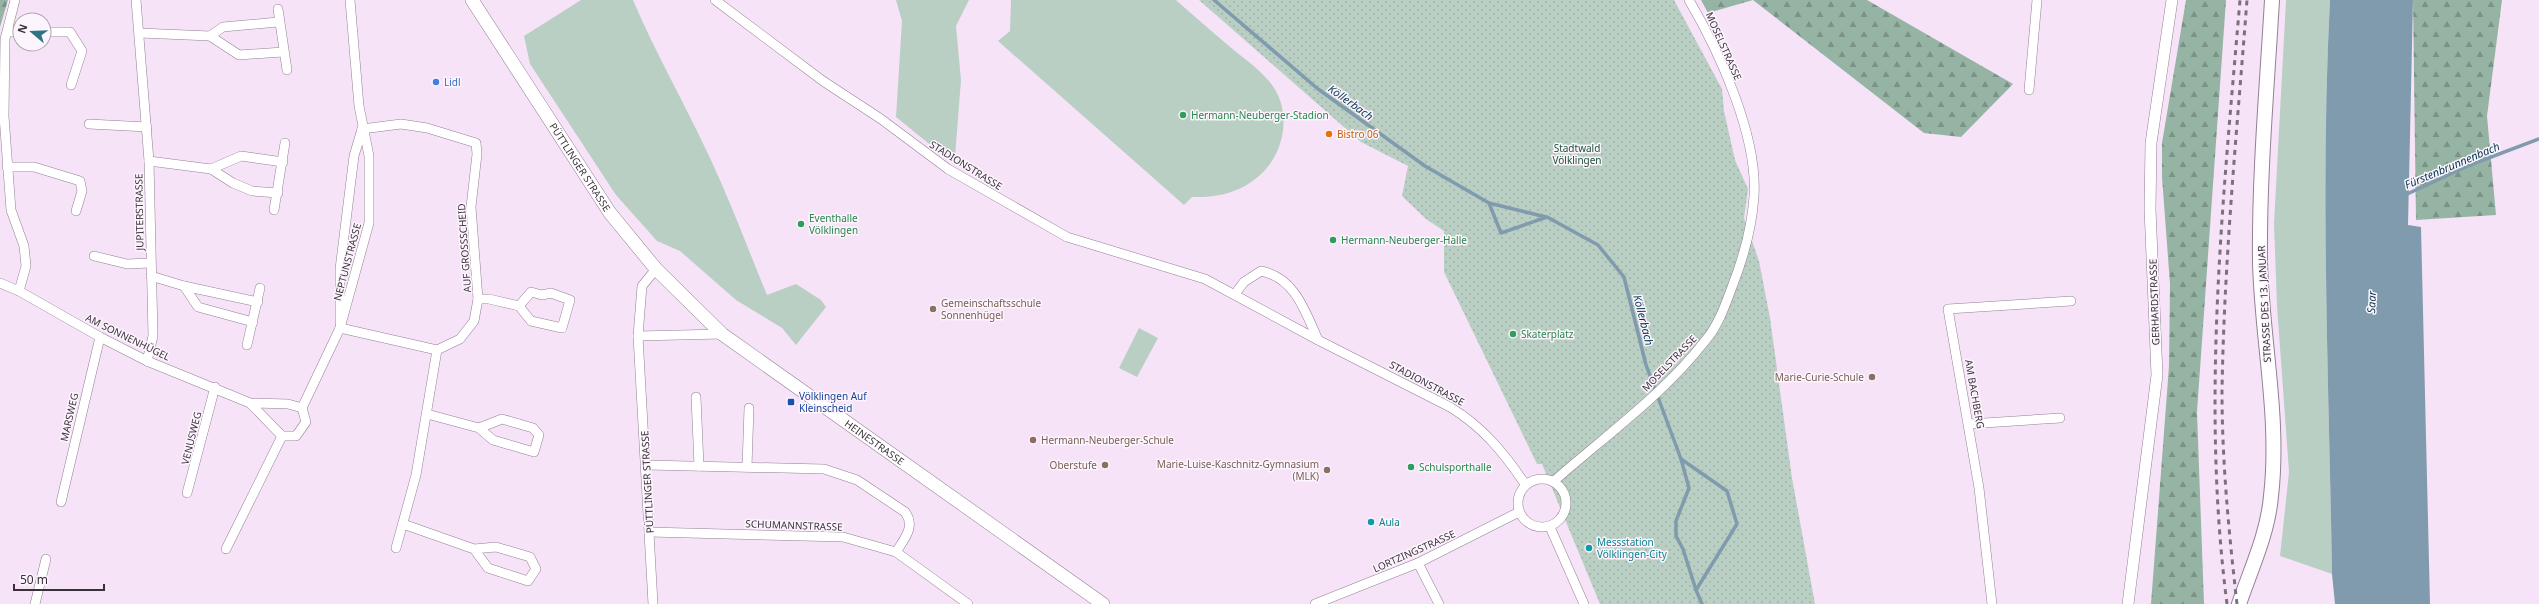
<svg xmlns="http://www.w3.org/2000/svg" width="2539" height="604" viewBox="0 0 2539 604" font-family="'Noto Sans',sans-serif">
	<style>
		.grass { fill: #bacfc3 }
		.forest { fill: url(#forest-firs) }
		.park { fill: url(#park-dots) }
		.water { fill: #819bae }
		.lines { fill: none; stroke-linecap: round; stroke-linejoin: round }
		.stream { stroke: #819bae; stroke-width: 3.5 }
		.minor-casing { stroke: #928093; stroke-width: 10 }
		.tertiary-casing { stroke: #928093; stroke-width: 12 }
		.secondary-casing { stroke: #928093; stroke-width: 14 }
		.primary-casing { stroke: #928093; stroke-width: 16 }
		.minor { stroke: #fff; stroke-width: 9 }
		.tertiary { stroke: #fff; stroke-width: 11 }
		.secondary { stroke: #fff; stroke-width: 13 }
		.primary { stroke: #fff; stroke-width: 14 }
		.rail { stroke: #7c707d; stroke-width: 3; stroke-dasharray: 5 5; stroke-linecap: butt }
		.shop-dot { fill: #3f7fe0; stroke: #fdf5fd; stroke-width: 1.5 }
		.leisure-dot { fill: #2e9e5b; stroke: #fdf5fd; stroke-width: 1.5 }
		.food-dot { fill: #e8710a; stroke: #fdf5fd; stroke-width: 1.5 }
		.education-dot { fill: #8d6e63; stroke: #fdf5fd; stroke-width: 1.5 }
		.transit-dot { fill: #1a4fb4; stroke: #fdf5fd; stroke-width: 1.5 }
		.culture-dot { fill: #0f9aa8; stroke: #fdf5fd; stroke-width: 1.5 }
		.labels { text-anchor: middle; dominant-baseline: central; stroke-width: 3; stroke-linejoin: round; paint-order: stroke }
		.street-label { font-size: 10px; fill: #39313a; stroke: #fdf5fd }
		.shop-label { font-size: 10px; fill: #366cbe; stroke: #fdf5fd; text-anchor: start }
		.leisure-label { font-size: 10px; fill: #27864d; stroke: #fdf5fd; text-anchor: start }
		.food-label { font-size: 10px; fill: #c56008; stroke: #fdf5fd; text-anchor: start }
		.park-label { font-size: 10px; fill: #1c5138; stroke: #fdf5fd }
		.education-label { font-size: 10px; fill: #785e54; stroke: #fdf5fd; text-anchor: end }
		.transit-label { font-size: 10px; fill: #164399; stroke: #fdf5fd; text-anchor: start }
		.culture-label { font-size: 10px; fill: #0d838f; stroke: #fdf5fd; text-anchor: start }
		.water-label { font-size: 11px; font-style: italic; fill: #00344f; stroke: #fdf5fd }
	</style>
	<defs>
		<pattern id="forest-firs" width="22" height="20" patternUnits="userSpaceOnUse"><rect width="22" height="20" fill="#96b4a3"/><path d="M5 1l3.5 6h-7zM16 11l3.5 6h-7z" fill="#7b9386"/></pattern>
		<pattern id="park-dots" width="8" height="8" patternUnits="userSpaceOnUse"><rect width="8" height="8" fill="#bacfc3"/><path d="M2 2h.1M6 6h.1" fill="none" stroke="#a1b2a8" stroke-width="1.8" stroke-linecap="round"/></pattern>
	</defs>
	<rect width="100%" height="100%" fill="#f7e3f8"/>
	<g class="grass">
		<path d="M581 0H633C656 54 685 104 710 158 731 203 748 249 767 295L796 284 821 300 826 307 796 345 782 328 736 300 680 251 657 241 616 195 530 64 524 36Z"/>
		<polygon points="896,0 969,0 956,26 961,80 955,157 928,143 896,117 902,21"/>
		<path d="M1011 0H1176C1193 15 1211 31 1229 46 1242 57 1257 67 1268 80 1291 105 1287 145 1266 169 1246 191 1221 198 1192 197L1184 205 998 41 1010 31Z"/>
		<path d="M2286 0H2330C2320 191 2329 383 2332 574L2280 556 2289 472 2277 306 2274 224Z"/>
		<polygon points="1139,328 1158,338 1137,377 1119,368"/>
	</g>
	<g class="forest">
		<polygon points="0,0 8,0 0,27"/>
		<polygon points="1701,0 1867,0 2013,84 1961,137 1924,133 1753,0 1708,13"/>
		<polygon points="2186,0 2226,0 2197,412 2204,604 2151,604 2169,366 2170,284 2162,177 2162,143"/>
		<polygon points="2413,0 2502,0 2487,116 2496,215 2416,220"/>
	</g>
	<polygon class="park" points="1199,0 1674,0 1722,89 1724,111 1735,160 1748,189 1744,218 1759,261 1770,318 1792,478 1815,604 1600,604 1542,464 1537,464 1444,272 1444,231 1426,219 1402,196 1408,166 1361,142"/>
	<path class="water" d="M2330 0H2413L2408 225 2421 227 2430 604H2335L2332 574C2329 383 2320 191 2330 0Z"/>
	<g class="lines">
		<g class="stream">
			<polyline points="1214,0 1318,89 1425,166 1489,203 1501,233 1547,217 1598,245 1624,277 1646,365 1681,459 1727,491 1737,524 1696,590 1702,604"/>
			<polyline points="2405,195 2470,165 2539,139"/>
			<polyline points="1489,203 1546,217"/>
			<polyline points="1681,459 1689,488 1676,521 1676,536 1683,549 1696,590"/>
		</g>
		<g class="minor-casing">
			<g id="minor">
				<polyline points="15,0 5,39 4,116 11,210 24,246 26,266 19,291"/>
				<polyline points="136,0 149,161 153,336 147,361"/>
				<path d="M715 0 823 81 881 119 948 169 1067 237 1205 279 1318 340 1450 407C1483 427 1504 453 1525 484"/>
				<polyline points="278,9 287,70"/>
				<polyline points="8,32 20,32"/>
				<polyline points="44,32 70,32 82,51 71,85"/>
				<polyline points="140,33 210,36 239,55 283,52"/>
				<polyline points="210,36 223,27 278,22"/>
				<polyline points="2029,90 2037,0"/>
				<polyline points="89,124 147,127"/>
				<polyline points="149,161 211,169 233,183 252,191 278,193"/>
				<polyline points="7,167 34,167 80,181 82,191 76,211"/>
				<polyline points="211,169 241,156 283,162"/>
				<polyline points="274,210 285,143"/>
				<polyline points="94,256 127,264 150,263"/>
				<polyline points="151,276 184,286 198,307 253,322"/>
				<polyline points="0,283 19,291 100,337 147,361 250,403 288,404 302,408 306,422 296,436 282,436 250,403"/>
				<polyline points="184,286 258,302"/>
				<path d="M1235 294 1244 282 1261 271C1295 278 1305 311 1318 340"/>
				<polyline points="478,299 489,299 519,306 531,321 562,328 570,300 551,293 542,295 531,292 519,306"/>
				<polyline points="340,322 340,269 354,156 362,129"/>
				<polyline points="340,328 437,350 460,339 474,321 478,299 471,207 477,154 476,143 427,128 401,124 362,129"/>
				<polyline points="638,336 722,334"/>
				<polyline points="247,345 260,288"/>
				<polyline points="696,397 699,466"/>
				<polyline points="302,408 340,328 369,223 369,156 359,106 350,0"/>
				<polyline points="427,414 479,428 493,440 534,452 539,435 533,428 502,419 479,428"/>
				<polyline points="1969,424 2060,418"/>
				<path d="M647 465 824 469 857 480 905 512C916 527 904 539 896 552"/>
				<polyline points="747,467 749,408"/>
				<circle cx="1542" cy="503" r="24"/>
				<path d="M1554 481C1605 436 1663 395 1705 341 1718 326 1725 306 1732 287 1743 259 1752 227 1754 196 1758 136 1719 51 1689 0"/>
				<polyline points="187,493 215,387"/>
				<polyline points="61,502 100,337"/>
				<polyline points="403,524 474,549 488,568 528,581 536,569 530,557 496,547 474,549"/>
				<polyline points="1550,527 1584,604"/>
				<polyline points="649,532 843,537 896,552 968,604"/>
				<polyline points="396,548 416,475 437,350"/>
				<polyline points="226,549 282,436"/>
				<polyline points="1418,563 1439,604"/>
				<polyline points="35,604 46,559"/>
				<polyline points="653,604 638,336 642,286 656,269"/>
				<polyline points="1315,604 1418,563 1519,512"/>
				<polyline points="1992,604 1979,488 1948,309 2071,301"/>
			</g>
		</g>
		<g class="tertiary-casing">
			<polyline id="tertiary" points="2128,604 2157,375 2150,209 2151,143 2172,0"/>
		</g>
		<g class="secondary-casing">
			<g id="secondary">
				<path id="s1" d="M472 0 610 213 656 269 722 334 1103 604"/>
			</g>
		</g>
		<g class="primary-casing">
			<path id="primary" d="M2239 604C2251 569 2268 533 2271 496 2280 418 2262 340 2260 263 2259 175 2267 87 2272 0"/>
		</g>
		<use href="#minor" class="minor"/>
		<use href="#tertiary" class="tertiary"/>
		<use href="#secondary" class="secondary"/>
		<use href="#primary" class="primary"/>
		<g class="rail">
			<path d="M2227 604C2201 403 2223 201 2240 0"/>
			<path d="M2237 604C2229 534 2222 462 2222 392 2224 261 2237 130 2247 0"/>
		</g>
	</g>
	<circle class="shop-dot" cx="436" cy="82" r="4"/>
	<g class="leisure-dot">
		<circle cx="1183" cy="115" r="4"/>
		<circle cx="801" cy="224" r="4"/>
		<circle cx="1333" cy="240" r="4"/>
		<circle cx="1513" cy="334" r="4"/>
		<circle cx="1411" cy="467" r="4"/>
	</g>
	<circle class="food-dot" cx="1329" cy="134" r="4"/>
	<g class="education-dot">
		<circle cx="933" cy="309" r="4"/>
		<circle cx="1872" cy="377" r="4"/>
		<circle cx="1033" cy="440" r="4"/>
		<circle cx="1105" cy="465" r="4"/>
		<circle cx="1327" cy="470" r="4"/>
	</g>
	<rect class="transit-dot" x="787" y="398" width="8" height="8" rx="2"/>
	<g class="culture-dot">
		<circle cx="1371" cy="522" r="4"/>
		<circle cx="1589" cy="548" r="4"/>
	</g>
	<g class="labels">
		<g class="street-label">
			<text transform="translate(1724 46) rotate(66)">MOSELSTRASSE</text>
			<text transform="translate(966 165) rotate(32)">STADIONSTRASSE</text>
			<text stroke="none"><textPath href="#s1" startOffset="199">PÜTTLINGER STRASSE</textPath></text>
			<text transform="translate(139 212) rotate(-91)">JUPITERSTRASSE</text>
			<text transform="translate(464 248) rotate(-94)">AUF GROSSSCHEID</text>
			<text transform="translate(347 262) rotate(-75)">NEPTUNSTRASSE</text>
			<text transform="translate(2154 302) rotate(-92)">GERHARDSTRASSE</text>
			<text transform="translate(2264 304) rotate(-93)">STRASSE DES 13. JANUAR</text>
			<text transform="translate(128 337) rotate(26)">AM SONNENHÜGEL</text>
			<text transform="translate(1669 363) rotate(-46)">MOSELSTRASSE</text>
			<text transform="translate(1427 383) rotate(28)">STADIONSTRASSE</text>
			<text transform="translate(1975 394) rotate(80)">AM BACHBERG</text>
			<text transform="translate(69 417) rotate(-77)">MARSWEG</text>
			<text transform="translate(191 438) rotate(-76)">VENUSWEG</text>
			<text stroke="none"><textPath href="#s1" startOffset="606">HEINESTRASSE</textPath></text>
			<text transform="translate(647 482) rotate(-93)">PÜTTLINGER STRASSE</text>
			<text transform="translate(794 525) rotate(2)">SCHUMANNSTRASSE</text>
			<text transform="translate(1414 551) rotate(-24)">LORTZINGSTRASSE</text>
		</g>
		<g class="shop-label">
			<text x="444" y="82">Lidl</text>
		</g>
		<g class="leisure-label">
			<text x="1191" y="115">Hermann-Neuberger-Stadion</text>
			<text x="809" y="218">Eventhalle<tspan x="809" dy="12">Völklingen</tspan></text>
			<text x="1341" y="240">Hermann-Neuberger-Halle</text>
			<text x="1521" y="334">Skaterplatz</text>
			<text x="1419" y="467">Schulsporthalle</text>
		</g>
		<g class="food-label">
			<text x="1337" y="134">Bistro 06</text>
		</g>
		<g class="park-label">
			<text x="1577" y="148">Stadtwald<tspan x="1577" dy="12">Völklingen</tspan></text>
		</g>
		<g class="education-label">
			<text x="941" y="303" text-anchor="start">Gemeinschaftsschule<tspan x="941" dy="12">Sonnenhügel</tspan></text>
			<text x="1864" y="377">Marie-Curie-Schule</text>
			<text x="1041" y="440" text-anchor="start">Hermann-Neuberger-Schule</text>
			<text x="1319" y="464">Marie-Luise-Kaschnitz-Gymnasium<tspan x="1319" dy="12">(MLK)</tspan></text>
			<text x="1097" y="465">Oberstufe</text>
		</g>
		<g class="transit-label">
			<text x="799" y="396">Völklingen Auf<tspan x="799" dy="12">Kleinscheid</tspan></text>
		</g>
		<g class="culture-label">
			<text x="1379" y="522">Aula</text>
			<text x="1597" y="542">Messstation<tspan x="1597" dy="12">Völklingen-City</tspan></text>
		</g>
		<g class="water-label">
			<text transform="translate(1351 102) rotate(36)">Köllerbach</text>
			<text transform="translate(2452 165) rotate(-23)">Fürstenbrunnenbach</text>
			<text transform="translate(2371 302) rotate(-87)">Saar</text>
			<text transform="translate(1644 320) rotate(76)">Köllerbach</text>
		</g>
	</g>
	<g transform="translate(32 32) rotate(289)"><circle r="19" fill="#fdf5fd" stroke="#afa7af"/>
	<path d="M0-3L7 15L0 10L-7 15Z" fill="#2e7581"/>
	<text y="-6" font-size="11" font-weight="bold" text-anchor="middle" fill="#39313a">N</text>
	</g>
	<path d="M14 584v6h90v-6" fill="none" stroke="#39313a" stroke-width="2"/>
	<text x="20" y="584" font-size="12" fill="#39313a" stroke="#fdf5fd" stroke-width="3" paint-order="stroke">50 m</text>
</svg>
